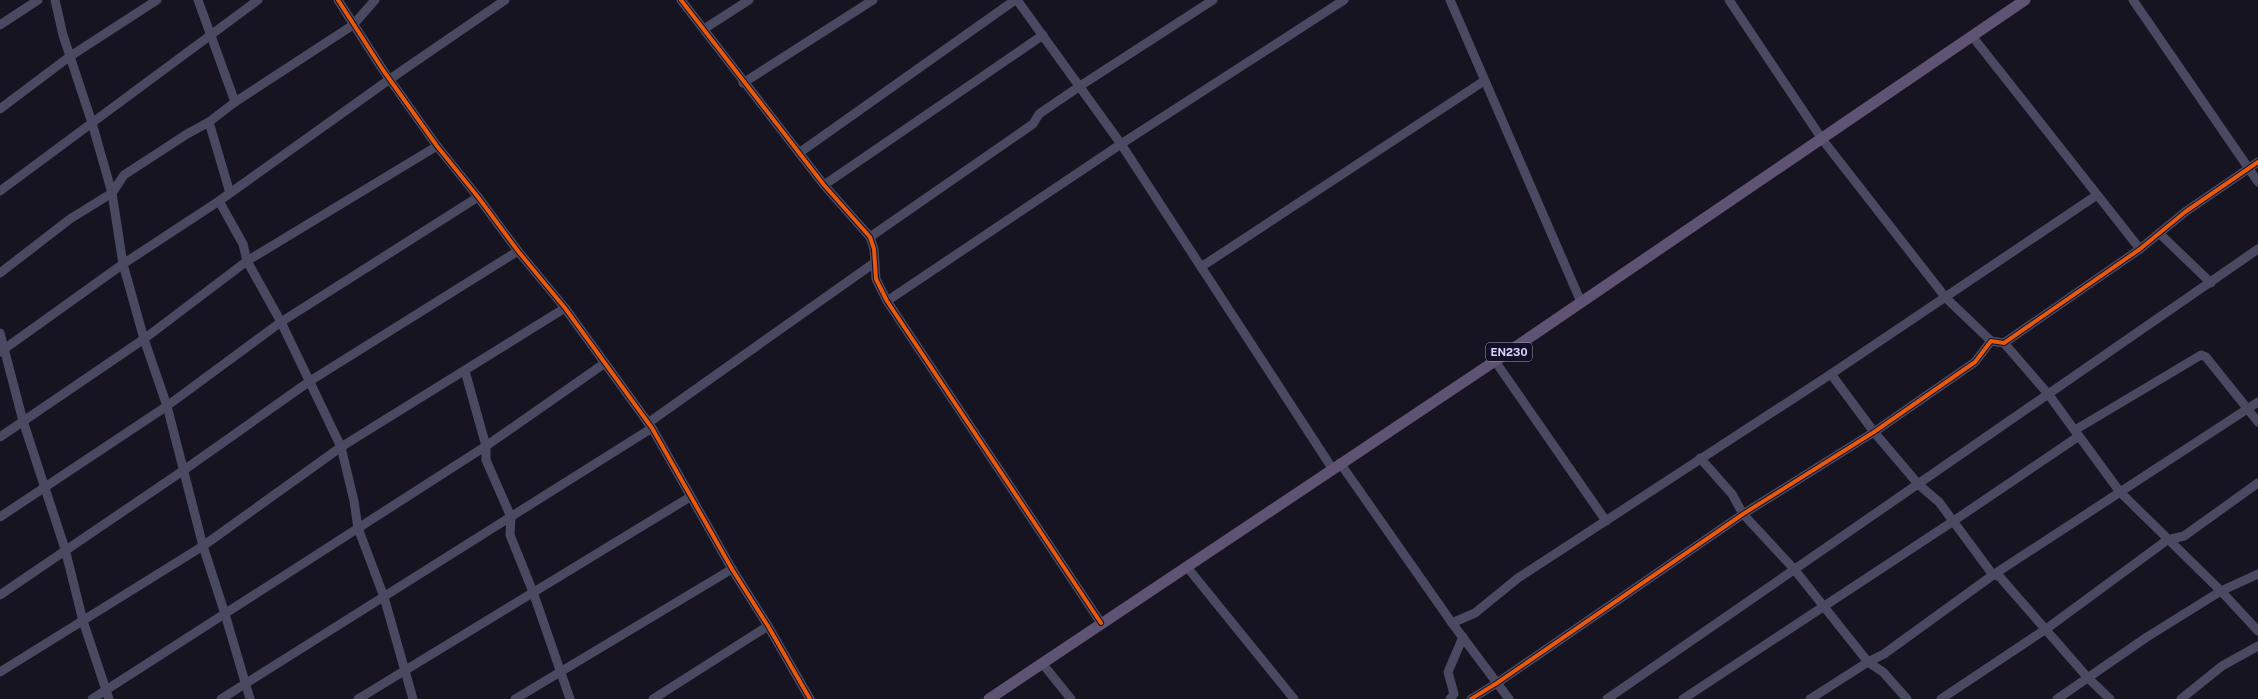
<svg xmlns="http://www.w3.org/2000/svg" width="2258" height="699" viewBox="0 0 2258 699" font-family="'Public Sans',sans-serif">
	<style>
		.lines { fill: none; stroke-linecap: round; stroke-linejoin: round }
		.minor { stroke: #4a4962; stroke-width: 9 }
		.major { stroke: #5e5373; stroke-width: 11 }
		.cycleway-casing { stroke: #130f26; stroke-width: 6 }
		.cycleway { stroke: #e8590c; stroke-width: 4 }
		.labels { text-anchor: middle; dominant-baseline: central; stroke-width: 3; stroke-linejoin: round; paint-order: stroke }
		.shield { fill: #130f26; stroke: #9e99be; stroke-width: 1 }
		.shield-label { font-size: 11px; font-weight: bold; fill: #d9d4ff }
	</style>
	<rect width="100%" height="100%" fill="#161421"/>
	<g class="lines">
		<g class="minor">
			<polyline points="55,0 63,35 92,123 112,193 123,264 144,339 167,406 203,546 225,614 250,699"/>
			<polyline points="198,0 235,102"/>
			<polyline points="338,0 383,70 437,146 478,197 518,251 565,308 652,428 732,569 768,626 810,699"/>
			<polyline points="681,0 824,185 870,237 874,249 876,279 887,301 1101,623"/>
			<polyline points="1017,0 1121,144 1332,468"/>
			<polyline points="1450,0 1581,302"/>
			<polyline points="1729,0 1822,139 1946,298 1991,341"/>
			<polyline points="2133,0 2258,182"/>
			<polyline points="0,25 38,0"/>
			<polyline points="704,29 749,0"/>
			<polyline points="1972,36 2140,249"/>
			<polyline points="743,83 873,0"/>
			<polyline points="0,109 69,57 157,0"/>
			<polyline points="209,122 230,193"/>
			<polyline points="799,153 1015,0"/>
			<polyline points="824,185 1043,35"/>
			<polyline points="0,191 258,0"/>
			<polyline points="219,201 243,244 247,261 281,322 341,447 354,501 358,528 384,597 413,699"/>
			<polyline points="2159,233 2211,283"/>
			<polyline points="870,237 1033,124 1039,114 1080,86 1213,0"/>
			<polyline points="1201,267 1484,81"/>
			<polyline points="0,273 70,219 112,193 124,175 187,134 209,122 235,102 353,25 375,0"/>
			<polyline points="887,301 1121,144 1344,0"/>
			<polyline points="0,333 23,421 65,549 83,621 109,699"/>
			<polyline points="2004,343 2049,395 2078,435"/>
			<polyline points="0,352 123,264 219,201 390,79 505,0"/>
			<polyline points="1495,361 1606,521"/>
			<polyline points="465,371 486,446 486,460 511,517 510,535 533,592 570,699"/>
			<polyline points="1831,374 1874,432 1919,485 1939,502 1993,575 1999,576 2088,678 2110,699"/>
			<polyline points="648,423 874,263"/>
			<polyline points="2075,430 2201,355 2206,357 2258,422"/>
			<polyline points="0,437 144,339 247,261 437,146"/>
			<polyline points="1700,458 1732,494 1743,514 1794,569 1868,662 1883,672 1907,699"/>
			<polyline points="1340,463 1452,623 1509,699"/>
			<polyline points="0,517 167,406 281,322 478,197"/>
			<polyline points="1187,567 1294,699"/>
			<polyline points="0,595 184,470 310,381 518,251"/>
			<polyline points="1452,623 1475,613 1518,578 1831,374 2097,195"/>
			<polyline points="1042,663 1071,699"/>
			<polyline points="0,672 203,546 341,447 565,308"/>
			<polyline points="92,699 486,446 605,363"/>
			<polyline points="221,699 652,428"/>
			<polyline points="358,699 690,497"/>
			<polyline points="515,699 732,569"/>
			<polyline points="653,699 768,626"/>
			<polyline points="1450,699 1454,694 1448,672 1463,637"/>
			<polyline points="1471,699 1497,683 1743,514 1874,432 1975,362 1991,341 2004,343 2140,249 2185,212 2258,162"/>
			<polyline points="1607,699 2258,249"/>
			<polyline points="1683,699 1952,522 2079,436 2120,492 2221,591 2258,631"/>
			<polyline points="1810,699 1868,662 1884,654 1993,575 2258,402"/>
			<polyline points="1941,699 2046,629 2167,540 2184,536 2258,483"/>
			<polyline points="2057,699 2147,637 2221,591 2258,574"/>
			<polyline points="2181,699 2222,666 2258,646"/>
		</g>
		<polyline class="major" points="989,699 1495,361 2025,0"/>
		<g class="cycleway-casing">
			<g id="cycleway">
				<polyline points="338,0 383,70 437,146 478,197 518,251 565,308 652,428 732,569 768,626 810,699"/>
				<polyline points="681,0 824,185 870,237 874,249 876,279 887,301 1101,623"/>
				<polyline points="1471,699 1497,683 1743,514 1874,432 1975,362 1991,341 2004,343 2140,249 2185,212 2258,162"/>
			</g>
		</g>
		<use href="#cycleway" class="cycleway"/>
	</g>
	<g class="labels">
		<rect class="shield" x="1486" y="343" width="46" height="18" rx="3"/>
		<g class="shield-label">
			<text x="1509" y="352">EN230</text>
		</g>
	</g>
</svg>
